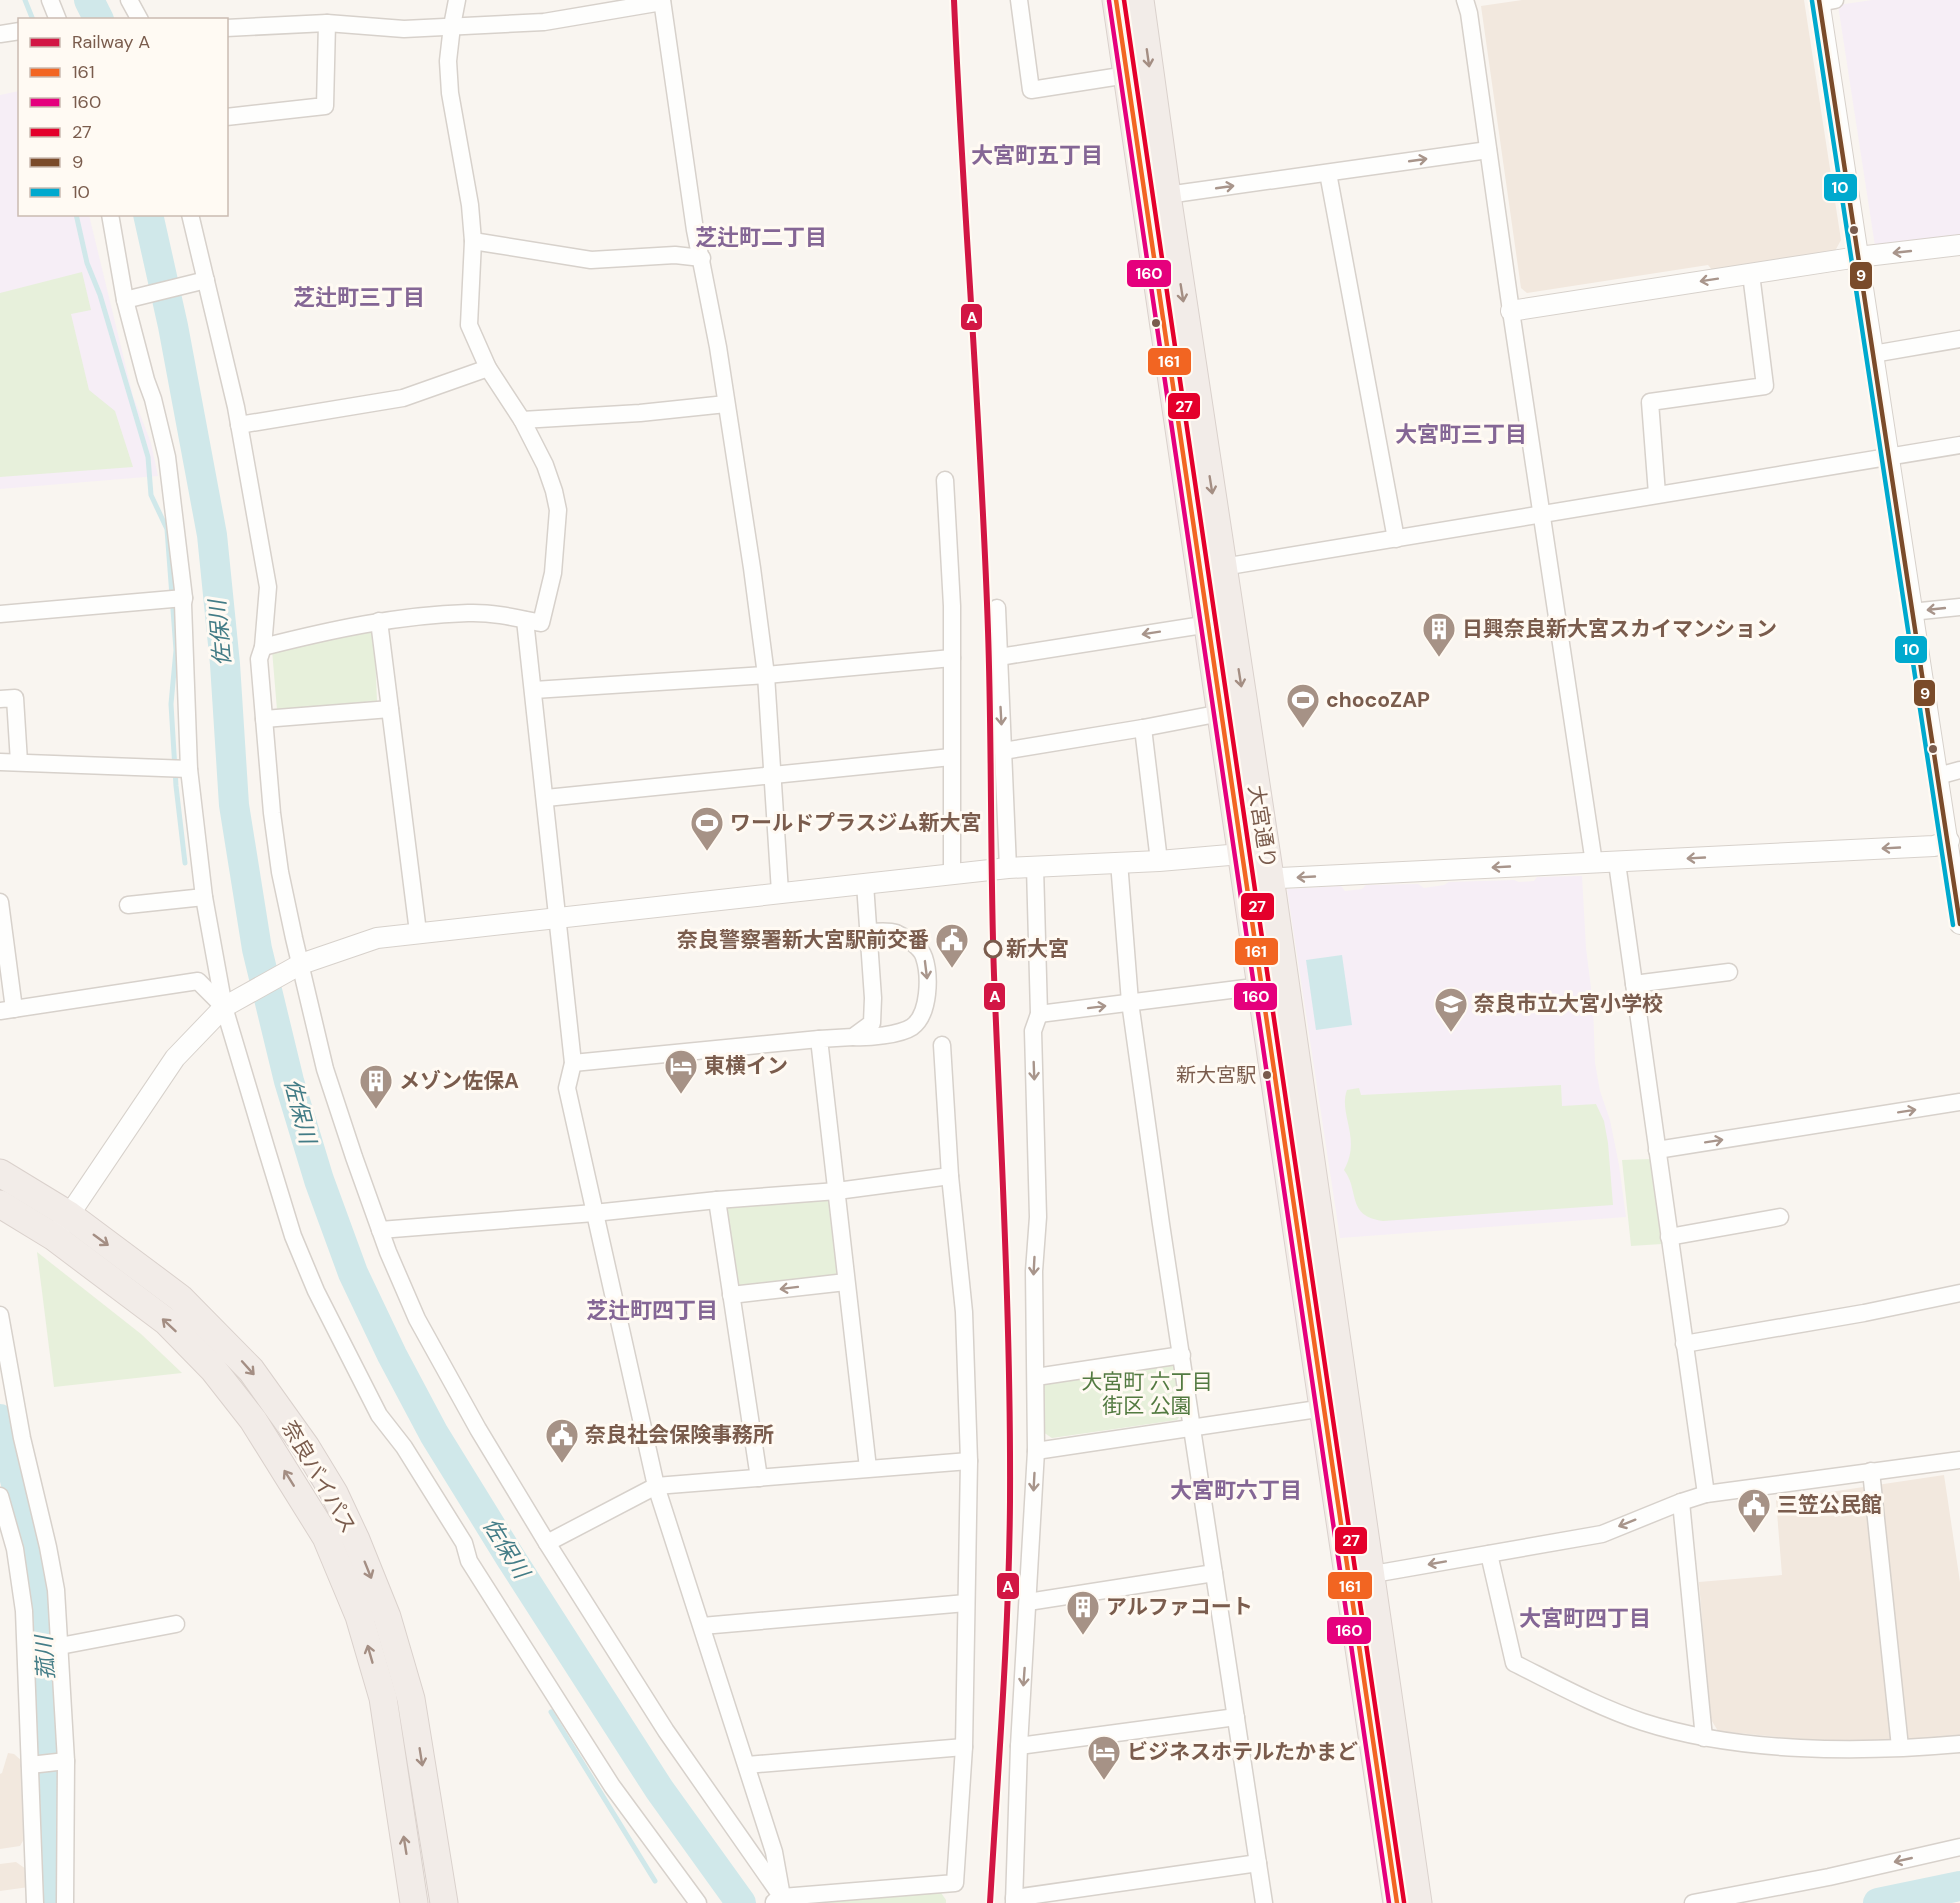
<svg xmlns="http://www.w3.org/2000/svg" width="1960" height="1903" viewBox="0 0 1960 1903" font-family="'DM Sans','Noto Sans JP',sans-serif">
	<style>
		.residential { fill: #f2e8de }
		.education { fill: #f6eef6 }
		.green { fill: #e7f0db }
		.water { fill: #d0e8ea }
		.lines { fill: none; stroke-linecap: round; stroke-linejoin: round }
		.stream { stroke: #d0e8ea; stroke-width: 5 }
		.river { stroke: #d0e8ea; stroke-width: 30 }
		.minor-casing { stroke: #d7d1cb; stroke-width: 19 }
		.tertiary-casing { stroke: #d7d1cb; stroke-width: 22 }
		.trunk-casing { stroke: #dad1cc; stroke-width: 29 }
		.minor { stroke: #fefefd; stroke-width: 16 }
		.tertiary { stroke: #fefefd; stroke-width: 20 }
		.trunk { stroke: #f2ece8; stroke-width: 27 }
		.bus-1-casing { stroke: #fffaf3; stroke-width: 9 }
		.bus-2-casing { stroke: #fffaf3; stroke-width: 9 }
		.bus-3-casing { stroke: #fffaf3; stroke-width: 9 }
		.bus-4-casing { stroke: #fffaf3; stroke-width: 9 }
		.bus-5-casing { stroke: #fffaf3; stroke-width: 9 }
		.bus-1 { stroke: #f26522; stroke-width: 4.5 }
		.bus-2 { stroke: #e5007d; stroke-width: 4.5 }
		.bus-3 { stroke: #e4002b; stroke-width: 4.5 }
		.bus-4 { stroke: #7a4b2a; stroke-width: 4.5 }
		.bus-5 { stroke: #00a9ce; stroke-width: 4.5 }
		.rail-1-casing { stroke: #fffaf3; stroke-width: 10 }
		.rail-1 { stroke: #d21644; stroke-width: 6 }
		.oneway { stroke: #a48e83 }
		.oneway2 { stroke: #a8958b }
		.bus-dot { fill: #7a5c4d; stroke: #fffaf3; stroke-width: 2 }
		.stop-dot { fill: #fffaf3; stroke: #7a5c4d; stroke-width: 3 }
		.labels { text-anchor: middle; dominant-baseline: central; stroke-width: 6; stroke-linejoin: round; paint-order: stroke }
		.bus-label { font-size: 20px; fill: #7a5c4d; stroke: #fffaf3; text-anchor: end }
		.poi-label { font-size: 21px; font-weight: bold; fill: #7a5c4d; stroke: #fffaf3; text-anchor: start }
		.street-label { font-size: 21px; fill: #7a5c4d; stroke: #fffaf3 }
		.stop-label { font-size: 21px; font-weight: bold; fill: #7a5c4d; stroke: #fffaf3; text-anchor: start }
		.park-label { font-size: 21px; fill: #537a41; stroke: #fffaf3 }
		.neighbourhood-label { font-size: 22px; font-weight: bold; fill: #846695; stroke: #fffaf3 }
		.water-label { font-size: 22px; font-style: italic; fill: #437c86; stroke: #fffaf3 }
		.line-badge { stroke: #fffaf3; stroke-width: 2 }
		.badge-label { font-size: 16px; text-anchor: middle; font-weight: bold; fill: #fff }
	</style>
	<rect width="100%" height="100%" fill="#f9f5f0"/>
	<g class="residential">
		<polygon points="1522,0 1804,0 1841,240 1835,251 1713,271 1708,265 1527,293 1521,288 1481,6"/>
		<polygon points="1944,1475 1960,1582 1960,1736 1878,1741 1828,1742 1718,1731 1710,1718 1699,1582 1782,1575 1776,1500"/>
		<polygon points="8,1753 14,1754 23,1762 27,1834 20,1846 0,1849 0,1774 2,1773"/>
		<polygon points="16,1862 29,1871 29,1887 0,1891 0,1864"/>
	</g>
	<g class="education">
		<polygon points="1872,0 1960,0 1960,239 1875,246 1838,5"/>
		<polygon points="19,91 20,214 89,215 133,396 151,443 158,476 0,489 0,95"/>
		<polygon points="1582,876 1586,948 1593,1004 1595,1063 1600,1091 1610,1120 1619,1165 1626,1217 1340,1238 1287,889 1341,886 1345,891 1362,889 1366,885 1418,884 1424,888 1444,885 1449,882 1514,880 1519,882 1534,881 1537,877"/>
	</g>
	<g class="green">
		<polygon points="82,272 91,310 71,314 89,390 115,411 133,467 0,477 0,293"/>
		<polygon points="374,628 377,701 277,710 272,650"/>
		<path d="M1561 1085 1562 1106 1596 1104 1604 1121 1608 1143 1613 1205 1383 1221C1346 1216 1360 1191 1344 1170 1362 1138 1338 1114 1347 1090L1359 1088 1361 1095Z"/>
		<polygon points="1651,1159 1662,1244 1631,1246 1622,1160"/>
		<polygon points="824,1195 832,1201 838,1276 735,1287 726,1210 727,1205"/>
		<polygon points="37,1252 141,1334 182,1373 54,1387"/>
		<polygon points="1167,1362 1176,1368 1183,1412 1177,1420 1052,1438 1043,1432 1043,1386 1050,1379"/>
		<polygon points="939,1890 946,1900 946,1903 817,1903"/>
	</g>
	<polygon class="water" points="1342,955 1352,1025 1316,1030 1306,960"/>
	<g class="lines">
		<g class="stream">
			<polyline points="25,0 33,20"/>
			<polyline points="76,214 87,263 100,295 148,457 151,495 167,529 176,650 171,704 176,786 185,863"/>
			<polyline points="551,1712 655,1881"/>
		</g>
		<g class="river">
			<polyline points="89,0 99,20"/>
			<polyline points="148,214 173,326 212,535 225,664 234,805 257,949 289,1081 319,1180 353,1273 392,1355 434,1434 510,1557 659,1789 741,1903"/>
			<polyline points="0,1419 34,1557 44,1633 53,1903"/>
			<polyline points="1878,1903 1960,1886"/>
		</g>
		<g class="minor-casing">
			<g id="minor">
				<polyline points="50,0 58,20"/>
				<polyline points="129,0 140,20"/>
				<polyline points="662,0 695,230 718,347 752,568 766,675 780,892"/>
				<polyline points="1019,0 1031,90 1127,75"/>
				<polyline points="1465,0 1469,13 1511,311 1594,863"/>
				<polyline points="1819,3 1835,0"/>
				<polyline points="226,28 327,23 404,29 544,22 662,2"/>
				<polyline points="0,34 20,31"/>
				<polyline points="226,117 325,106 327,23"/>
				<polyline points="1328,173 1396,539"/>
				<polyline points="1167,195 1488,150"/>
				<polyline points="110,214 125,300 146,380 153,399 167,457 184,598 183,604 189,769 204,897 224,1007 267,1151 293,1236 316,1291 379,1415 404,1447 464,1543 469,1561 612,1786 698,1903"/>
				<polyline points="190,214 236,407 268,587 263,647 259,659 272,813 280,872 294,938 325,1069 354,1157 388,1252 417,1319 478,1429 547,1543 666,1731 786,1903"/>
				<polyline points="473,241 591,260 675,255 702,258"/>
				<polyline points="125,300 206,280"/>
				<polyline points="1873,354 1960,339"/>
				<polyline points="522,420 640,413 726,404"/>
				<polyline points="239,425 403,398 488,368"/>
				<polyline points="945,480 952,606 952,875"/>
				<polyline points="1657,494 1650,402 1765,386 1751,274"/>
				<polyline points="1217,568 1960,445"/>
				<polyline points="997,608 1008,868"/>
				<polyline points="1911,612 1960,607"/>
				<polyline points="0,614 184,598"/>
				<polyline points="525,620 573,1063 567,1088 656,1486 774,1852 781,1891"/>
				<polyline points="379,621 418,932"/>
				<path d="M263 647C330 630 398 615 468 613 492 612 517 618 541 623L553 573 558 510 554 491 545 465 522 420 488 368 469 325 473 241 470 205 450 93 448 61 452 26 457 0"/>
				<polyline points="999,657 1209,624"/>
				<polyline points="534,690 766,675 952,658"/>
				<polyline points="0,699 15,698 19,762"/>
				<polyline points="264,719 390,709"/>
				<polyline points="1143,728 1159,861"/>
				<polyline points="1003,751 1143,728 1221,713"/>
				<polyline points="0,762 189,769"/>
				<polyline points="1938,776 1960,770"/>
				<polyline points="546,798 951,757"/>
				<polyline points="1119,862 1130,1002 1161,1224 1264,1903"/>
				<polyline points="1617,863 1706,1494"/>
				<polyline points="865,884 873,998 872,1023 853,1037 819,1039 868,1468"/>
				<polyline points="0,902 14,1009"/>
				<polyline points="128,905 204,897"/>
				<polyline points="1634,984 1729,972"/>
				<polyline points="0,1011 198,981 224,1007"/>
				<polyline points="1039,1014 1262,986"/>
				<path d="M853 1037C868 1038 900 1035 912 1027 930 1014 930 975 924 957 921 947 905 937 896 933 888 930 876 932 868 932"/>
				<polyline points="573,1063 819,1039"/>
				<polyline points="1657,1150 1960,1102"/>
				<polyline points="717,1200 759,1478"/>
				<polyline points="380,1230 594,1213 717,1200 837,1191 950,1176"/>
				<polyline points="1669,1237 1780,1217"/>
				<polyline points="731,1295 846,1282"/>
				<polyline points="0,1315 22,1438 48,1547 56,1590 66,1761 65,1903"/>
				<polyline points="1684,1344 1864,1313 1960,1293"/>
				<polyline points="1036,1377 1182,1355"/>
				<polyline points="1036,1451 1324,1408"/>
				<polyline points="1871,1471 1900,1747"/>
				<polyline points="0,1496 15,1549 24,1611 35,1903"/>
				<polyline points="1681,1502 1704,1738"/>
				<polyline points="547,1543 656,1486 969,1461"/>
				<path d="M1489 1554 1514 1663C1556 1684 1598 1707 1643 1722 1739 1753 1860 1753 1960 1744"/>
				<polyline points="1362,1576 1602,1534 1681,1502 1706,1494 1960,1460"/>
				<polyline points="1028,1602 1214,1573"/>
				<polyline points="702,1626 966,1603"/>
				<polyline points="60,1646 176,1624"/>
				<polyline points="1019,1746 1236,1717"/>
				<polyline points="30,1765 66,1761"/>
				<polyline points="747,1765 964,1747"/>
				<polyline points="1014,1898 1258,1863"/>
				<polyline points="774,1902 782,1897 955,1883 964,1747 969,1461 964,1312 950,1176 942,1045"/>
				<polyline points="1014,1903 1019,1746 1036,1451 1034,1271 1038,1217 1033,1031 1039,1014 1035,867"/>
				<polyline points="1693,1903 1829,1877 1960,1847"/>
			</g>
		</g>
		<g class="tertiary-casing">
			<g id="tertiary">
				<polyline points="1819,0 1960,924"/>
				<polyline points="1511,311 1858,257 1960,245"/>
				<polyline points="63,1224 175,1058 224,1007 301,964 377,938 1008,868 1159,861 1241,854 1270,877 1280,878 1934,846 1949,841"/>
			</g>
		</g>
		<g class="trunk-casing">
			<g id="trunk">
				<path d="M1116 0C1210 634 1301 1269 1397 1903"/>
				<polyline points="1140,0 1167,195 1270,877 1418,1903"/>
				<polyline points="0,1173 69,1215 180,1298 251,1370 306,1447 334,1493 356,1540 387,1617 411,1699 444,1903"/>
				<polyline points="0,1204 54,1237 167,1322 213,1369 253,1420 326,1537 359,1616 383,1698 414,1903"/>
			</g>
		</g>
		<use href="#minor" class="minor"/>
		<use href="#tertiary" class="tertiary"/>
		<use href="#trunk" class="trunk"/>
		<g class="bus-1-casing">
			<polyline id="bus-1" points="1116,0 1397,1903"/>
		</g>
		<g class="bus-2-casing">
			<polyline id="bus-2" points="1109,1 1389,1903"/>
		</g>
		<g class="bus-3-casing">
			<polyline id="bus-3" points="1124,0 1404,1902"/>
		</g>
		<g class="bus-4-casing">
			<polyline id="bus-4" points="1819,0 1960,924"/>
		</g>
		<g class="bus-5-casing">
			<polyline id="bus-5" points="1812,1 1953,925"/>
		</g>
		<use href="#bus-1" class="bus-1"/>
		<use href="#bus-2" class="bus-2"/>
		<use href="#bus-3" class="bus-3"/>
		<use href="#bus-4" class="bus-4"/>
		<use href="#bus-5" class="bus-5"/>
		<g class="rail-1-casing">
			<path id="rail-1" d="M954 0C963 210 981 420 988 631 992 746 990 860 994 975 1001 1151 1011 1326 1010 1501 1009 1635 998 1769 990 1903"/>
		</g>
		<use href="#rail-1" class="rail-1"/>
	</g>
	<defs><path id="oneway-shaft" d="M-6 0H5M1.5-3L5.5 0L1.5 3" fill="none" stroke-width="1.6" stroke-linecap="round" stroke-linejoin="round" transform="scale(1.5)"/></defs>
	<g class="oneway">
		<use href="#oneway-shaft" transform="translate(1148 58) rotate(82)"/>
		<use href="#oneway-shaft" transform="translate(1182 293) rotate(81)"/>
		<use href="#oneway-shaft" transform="translate(1211 485) rotate(81)"/>
		<use href="#oneway-shaft" transform="translate(1240 678) rotate(81)"/>
		<use href="#oneway-shaft" transform="translate(101 1240) rotate(36)"/>
		<use href="#oneway-shaft" transform="translate(169 1325) rotate(-137)"/>
		<use href="#oneway-shaft" transform="translate(248 1368) rotate(48)"/>
		<use href="#oneway-shaft" transform="translate(289 1478) rotate(-122)"/>
		<use href="#oneway-shaft" transform="translate(368 1570) rotate(68)"/>
		<use href="#oneway-shaft" transform="translate(370 1654) rotate(-106)"/>
		<use href="#oneway-shaft" transform="translate(421 1757) rotate(81)"/>
		<use href="#oneway-shaft" transform="translate(405 1845) rotate(-99)"/>
	</g>
	<g class="oneway2">
		<use href="#oneway-shaft" transform="translate(1418 160) rotate(-8)"/>
		<use href="#oneway-shaft" transform="translate(1225 187) rotate(-8)"/>
		<use href="#oneway-shaft" transform="translate(1902 252) rotate(174)"/>
		<use href="#oneway-shaft" transform="translate(1709 280) rotate(171)"/>
		<use href="#oneway-shaft" transform="translate(1936 609) rotate(174)"/>
		<use href="#oneway-shaft" transform="translate(1151 633) rotate(171)"/>
		<use href="#oneway-shaft" transform="translate(1001 716) rotate(87)"/>
		<use href="#oneway-shaft" transform="translate(1891 848) rotate(177)"/>
		<use href="#oneway-shaft" transform="translate(1696 858) rotate(177)"/>
		<use href="#oneway-shaft" transform="translate(1501 867) rotate(177)"/>
		<use href="#oneway-shaft" transform="translate(1306 877) rotate(177)"/>
		<use href="#oneway-shaft" transform="translate(926 970) rotate(83)"/>
		<use href="#oneway-shaft" transform="translate(1097 1007) rotate(-7)"/>
		<use href="#oneway-shaft" transform="translate(1034 1071) rotate(88)"/>
		<use href="#oneway-shaft" transform="translate(1907 1111) rotate(-9)"/>
		<use href="#oneway-shaft" transform="translate(1714 1141) rotate(-9)"/>
		<use href="#oneway-shaft" transform="translate(1034 1266) rotate(93)"/>
		<use href="#oneway-shaft" transform="translate(789 1288) rotate(173)"/>
		<use href="#oneway-shaft" transform="translate(1034 1482) rotate(93)"/>
		<use href="#oneway-shaft" transform="translate(1627 1523) rotate(158)"/>
		<use href="#oneway-shaft" transform="translate(1437 1563) rotate(170)"/>
		<use href="#oneway-shaft" transform="translate(1024 1677) rotate(94)"/>
		<use href="#oneway-shaft" transform="translate(1903 1860) rotate(167)"/>
	</g>
	<defs>
		<g id="building-pin" transform="scale(1.725)"><path d="M0 17L-7.5 6A9.5 9.5 0 1 1 7.5 6Z" fill="#a69286" stroke="#fffaf3"/><path d="M-4-6H4V6H1V3H-1V6H-4ZM-2.5-4.3h1.7v1.8h-1.7ZM.8-4.3h1.7v1.8H.8ZM-2.5-1h1.7V.8h-1.7ZM.8-1h1.7V.8H.8Z" fill="#fff"/></g>
		<g id="stadium-pin" transform="scale(1.725)"><path d="M0 17L-7.5 6A9.5 9.5 0 1 1 7.5 6Z" fill="#a69286" stroke="#fffaf3"/><path d="M0-5a6.5 5 0 1 0 0 10a6.5 5 0 1 0 0-10ZM-3.5-1.8h7v3.6h-7Z" fill="#fff"/></g>
		<g id="civic-pin" transform="scale(1.725)"><path d="M0 17L-7.5 6A9.5 9.5 0 1 1 7.5 6Z" fill="#a69286" stroke="#fffaf3"/><path d="M-.6-6.5H3V-4.5H.6V-3L4-1V1h2V6H-6V1h2V-1L-.6-3ZM-1.2 2.5V6h2.4V2.5Z" fill="#fff"/></g>
		<g id="school-pin" transform="scale(1.725)"><path d="M0 17L-7.5 6A9.5 9.5 0 1 1 7.5 6Z" fill="#a69286" stroke="#fffaf3"/><path d="M0-5L7-2L0 1L-7-2ZM-4 1L0 2.5L4 1V4Q0 6-4 4Z" fill="#fff"/></g>
		<g id="hotel-pin" transform="scale(1.725)"><path d="M0 17L-7.5 6A9.5 9.5 0 1 1 7.5 6Z" fill="#a69286" stroke="#fffaf3"/><path d="M-6-4.5h1.5V1H6V5H4.5V3h-9V5H-6ZM-4 0a1.8 1.8 0 1 1 3.6 0ZM.5 0V-2.5h3Q6-2.5 6 0Z" fill="#fff"/></g>
	</defs>
	<g fill-rule="evenodd">
		<use href="#building-pin" x="1439" y="629"/>
		<use href="#stadium-pin" x="1303" y="700"/>
		<use href="#stadium-pin" x="707" y="823"/>
		<use href="#civic-pin" x="952" y="940"/>
		<use href="#school-pin" x="1451" y="1004"/>
		<use href="#hotel-pin" x="681" y="1066"/>
		<use href="#building-pin" x="376" y="1081"/>
		<use href="#civic-pin" x="562" y="1435"/>
		<use href="#civic-pin" x="1754" y="1505"/>
		<use href="#building-pin" x="1083" y="1607"/>
		<use href="#hotel-pin" x="1104" y="1752"/>
	</g>
	<g class="bus-dot">
		<circle cx="1854" cy="230" r="5"/>
		<circle cx="1156" cy="323" r="5"/>
		<circle cx="1933" cy="749" r="5"/>
		<circle cx="1267" cy="1075" r="5"/>
	</g>
	<circle class="stop-dot" cx="993" cy="949" r="8"/>
	<g class="labels">
		<g class="bus-label">
			<text x="1256" y="1075">新大宮駅</text>
		</g>
		<g class="poi-label">
			<text x="1462" y="629">日興奈良新大宮スカイマンション</text>
			<text x="1326" y="700">chocoZAP</text>
			<text x="730" y="823">ワールドプラスジム新大宮</text>
			<text x="929" y="940" text-anchor="end">奈良警察署新大宮駅前交番</text>
			<text x="1474" y="1004">奈良市立大宮小学校</text>
			<text x="704" y="1066">東横イン</text>
			<text x="399" y="1081">メゾン佐保A</text>
			<text x="585" y="1435">奈良社会保険事務所</text>
			<text x="1777" y="1505">三笠公民館</text>
			<text x="1106" y="1607">アルファコート</text>
			<text x="1127" y="1752">ビジネスホテルたかまど</text>
		</g>
		<g class="street-label">
			<text transform="translate(1262 827) rotate(81)">大宮通り</text>
			<text transform="translate(319 1477) rotate(60)">奈良バイパス</text>
		</g>
		<g class="stop-label">
			<text x="1006" y="949">新大宮</text>
		</g>
		<g class="park-label">
			<text x="1147" y="1382">大宮町 六丁目<tspan x="1147" dy="24">街区 公園</tspan></text>
		</g>
		<g class="neighbourhood-label">
			<text x="1037" y="155">大宮町五丁目</text>
			<text x="761" y="237">芝辻町二丁目</text>
			<text x="359" y="297">芝辻町三丁目</text>
			<text x="1461" y="434">大宮町三丁目</text>
			<text x="652" y="1310">芝辻町四丁目</text>
			<text x="1236" y="1490">大宮町六丁目</text>
			<text x="1585" y="1618">大宮町四丁目</text>
		</g>
		<g class="water-label">
			<text transform="translate(220 633) rotate(-95)">佐保川</text>
			<text transform="translate(300 1111) rotate(75)">佐保川</text>
			<text transform="translate(506 1548) rotate(58)">佐保川</text>
			<text transform="translate(45 1658) rotate(-93)">菰川</text>
		</g>
	</g>
	<g class="line-badge">
		<rect x="1823" y="173" width="35" height="29" rx="6" fill="#00a9ce"/>
		<rect x="1126" y="259" width="46" height="29" rx="6" fill="#e5007d"/>
		<rect x="1849" y="261" width="24" height="29" rx="6" fill="#7a4b2a"/>
		<rect x="960" y="303" width="23" height="28" rx="6" fill="#d21644"/>
		<rect x="1147" y="347" width="45" height="29" rx="6" fill="#f26522"/>
		<rect x="1167" y="392" width="34" height="28" rx="6" fill="#e4002b"/>
		<rect x="1894" y="635" width="34" height="29" rx="6" fill="#00a9ce"/>
		<rect x="1913" y="679" width="23" height="28" rx="6" fill="#7a4b2a"/>
		<rect x="1240" y="892" width="35" height="29" rx="6" fill="#e4002b"/>
		<rect x="1234" y="937" width="45" height="29" rx="6" fill="#f26522"/>
		<rect x="983" y="982" width="23" height="29" rx="6" fill="#d21644"/>
		<rect x="1233" y="982" width="45" height="29" rx="6" fill="#e5007d"/>
		<rect x="1334" y="1526" width="34" height="29" rx="6" fill="#e4002b"/>
		<rect x="1327" y="1571" width="46" height="29" rx="6" fill="#f26522"/>
		<rect x="996" y="1572" width="24" height="28" rx="6" fill="#d21644"/>
		<rect x="1326" y="1616" width="46" height="29" rx="6" fill="#e5007d"/>
	</g>
	<g class="badge-label">
		<text x="1840" y="193">10</text>
		<text x="1149" y="279">160</text>
		<text x="1861" y="281">9</text>
		<text x="972" y="323">A</text>
		<text x="1169" y="367">161</text>
		<text x="1184" y="412">27</text>
		<text x="1911" y="655">10</text>
		<text x="1925" y="699">9</text>
		<text x="1257" y="912">27</text>
		<text x="1256" y="957">161</text>
		<text x="995" y="1002">A</text>
		<text x="1256" y="1002">160</text>
		<text x="1351" y="1546">27</text>
		<text x="1350" y="1592">161</text>
		<text x="1008" y="1592">A</text>
		<text x="1349" y="1636">160</text>
	</g>
	<rect x="18" y="18" width="210" height="198" fill="#fffaf3" stroke="#cabbb1" stroke-width="1.5"/>
	<rect x="30" y="38" width="30" height="9" fill="#d21644" stroke="#cabbb1" stroke-width="1.5"/>
	<text x="72" y="48" font-size="18" fill="#7a5c4d">Railway A</text>
	<rect x="30" y="68" width="30" height="9" fill="#f26522" stroke="#cabbb1" stroke-width="1.5"/>
	<text x="72" y="78" font-size="18" fill="#7a5c4d">161</text>
	<rect x="30" y="98" width="30" height="9" fill="#e5007d" stroke="#cabbb1" stroke-width="1.5"/>
	<text x="72" y="108" font-size="18" fill="#7a5c4d">160</text>
	<rect x="30" y="128" width="30" height="9" fill="#e4002b" stroke="#cabbb1" stroke-width="1.5"/>
	<text x="72" y="138" font-size="18" fill="#7a5c4d">27</text>
	<rect x="30" y="158" width="30" height="9" fill="#7a4b2a" stroke="#cabbb1" stroke-width="1.5"/>
	<text x="72" y="168" font-size="18" fill="#7a5c4d">9</text>
	<rect x="30" y="188" width="30" height="9" fill="#00a9ce" stroke="#cabbb1" stroke-width="1.5"/>
	<text x="72" y="198" font-size="18" fill="#7a5c4d">10</text>
</svg>
